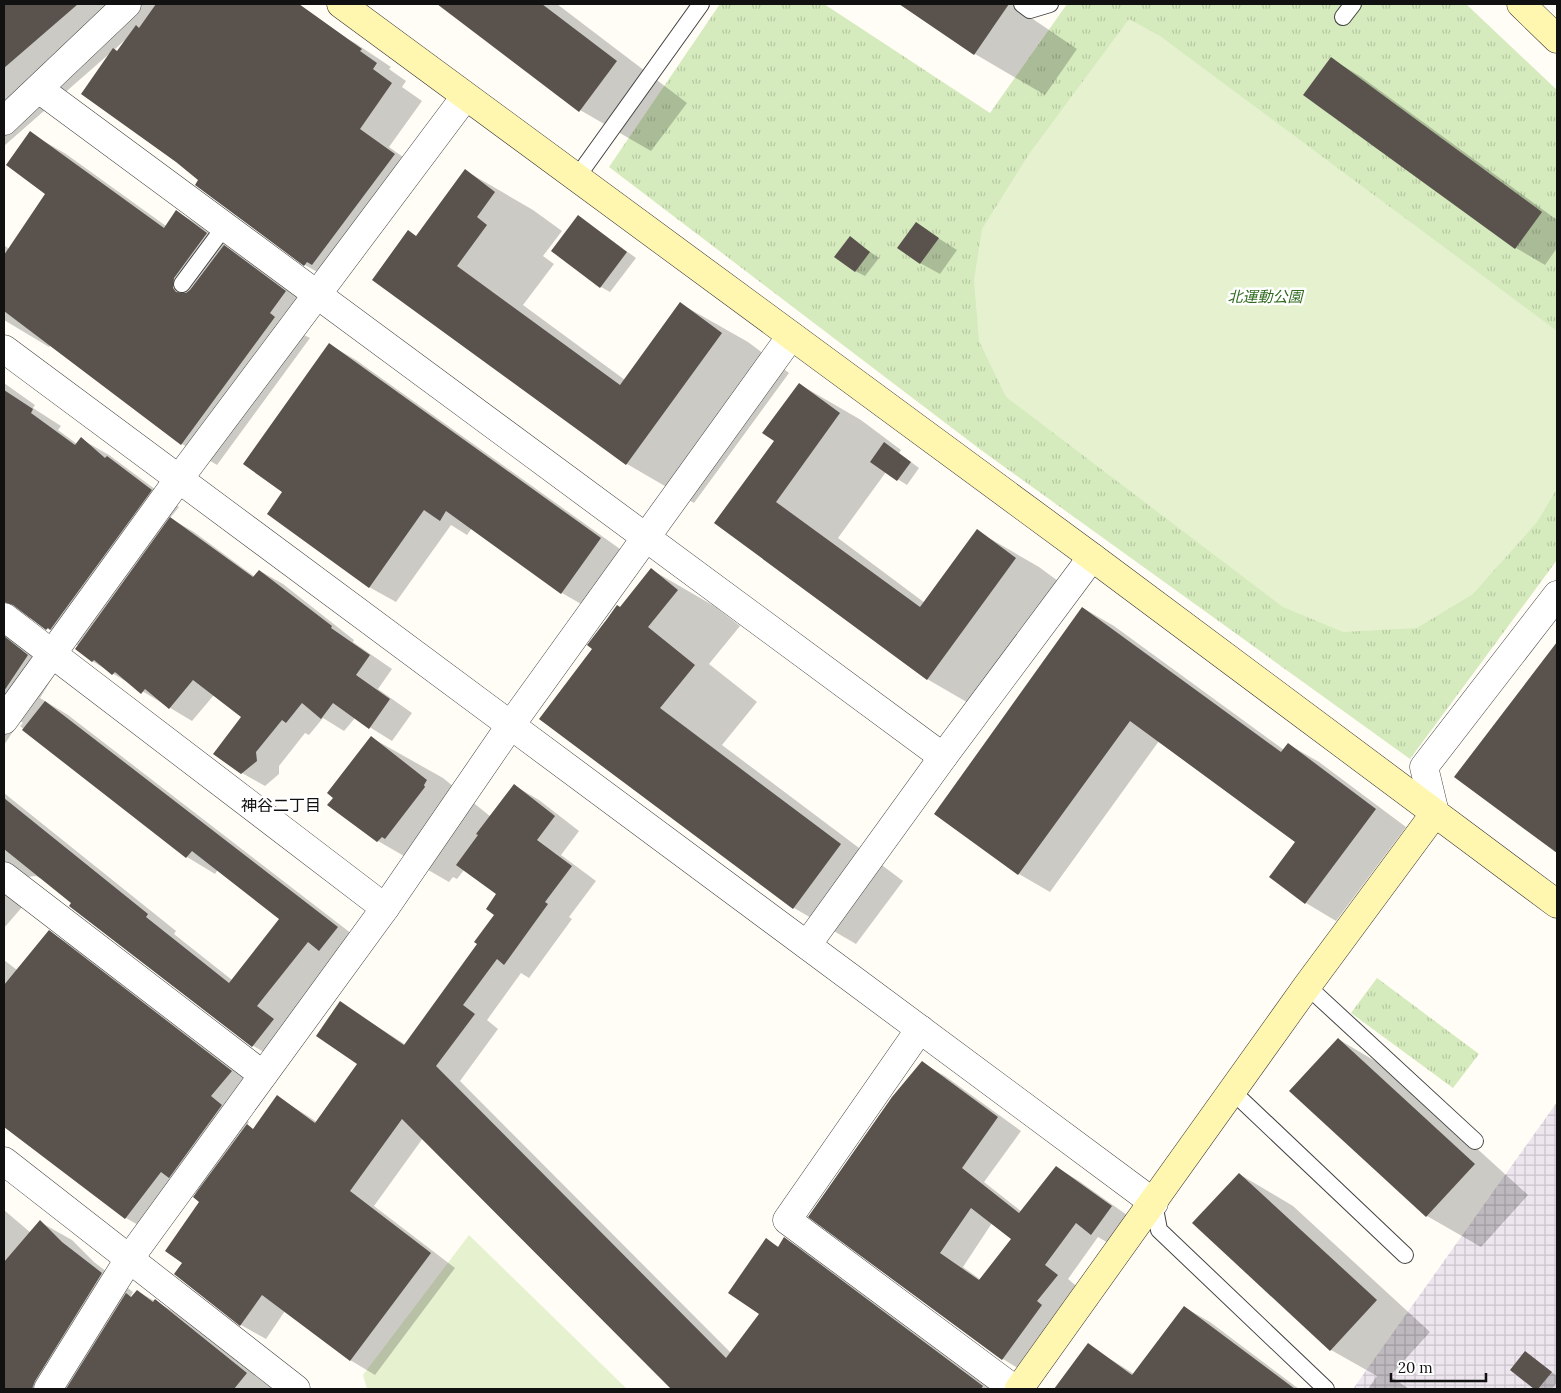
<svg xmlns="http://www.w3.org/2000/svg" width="1561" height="1393" viewBox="0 0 1561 1393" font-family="Lora,'Noto Sans JP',serif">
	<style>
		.industrial { fill: url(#industrial-grid) }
		.park { fill: url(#park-tufts) }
		.pitch { fill: #e6f2cf }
		.shadow { fill: #0003; fill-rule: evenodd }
		.building { fill: #5a524d; fill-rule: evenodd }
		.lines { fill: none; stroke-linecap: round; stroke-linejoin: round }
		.lane-casing { stroke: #444; stroke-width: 18 }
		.street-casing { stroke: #444; stroke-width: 29 }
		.secondary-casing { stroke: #333; stroke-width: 29 }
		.lane { stroke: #fff; stroke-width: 16 }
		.street { stroke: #fff; stroke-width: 28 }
		.secondary { stroke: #fff6b0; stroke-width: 28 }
		.labels { text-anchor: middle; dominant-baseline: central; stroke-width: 5; stroke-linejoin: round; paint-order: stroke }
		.park-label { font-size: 15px; font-style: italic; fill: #2f6b1f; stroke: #fff }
		.neighbourhood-label { font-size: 16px; fill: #111; stroke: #fff }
	</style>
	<defs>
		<pattern id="industrial-grid" width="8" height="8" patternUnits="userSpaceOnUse" patternTransform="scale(1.25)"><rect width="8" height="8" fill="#eee6ef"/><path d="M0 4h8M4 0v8" fill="none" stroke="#cbc4cc"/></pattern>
		<pattern id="park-tufts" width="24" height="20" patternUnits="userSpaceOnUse" patternTransform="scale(1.25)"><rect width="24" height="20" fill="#d5ebbd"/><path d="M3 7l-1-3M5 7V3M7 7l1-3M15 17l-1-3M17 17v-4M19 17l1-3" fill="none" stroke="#b6c8a1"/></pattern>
	</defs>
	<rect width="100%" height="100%" fill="#fffdf5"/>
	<polygon class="industrial" points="1557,1102 1557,1389 1353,1389"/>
	<g class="park">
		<polygon points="720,4 824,4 990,113 1067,4 1466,4 1557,90 1557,560 1410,759 981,450 609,167"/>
		<polygon points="1377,978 1479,1054 1453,1088 1351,1013"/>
	</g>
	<g class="pitch">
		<polygon points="1129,19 1160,36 1557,331 1557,489 1537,522 1473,594 1417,628 1343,632 1283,607 1006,397 979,341 974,280 982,229 1029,154"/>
		<polygon points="469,1235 627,1389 367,1389 363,1375"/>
	</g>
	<g class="shadow">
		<path d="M4 4H293L325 27 355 43 391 67 389 69 406 81 402 87 422 101 389 147 424 172 362 258 359 257 335 282 305 265 200 180 109 54 4 146ZM125 40 118 52 114 50Z"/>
		<polygon points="439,4 557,4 687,103 651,151 580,110"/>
		<polygon points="901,4 1011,4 1077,49 1045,95 975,54"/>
		<polygon points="1331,59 1360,76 1557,220 1557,248 1545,265 1516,248 1305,95"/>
		<polygon points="30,133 66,154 166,226 177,212 212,232 242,254 241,256 260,267 321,312 304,335 310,338 217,465 182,444 51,345 49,347 4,320 4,245 9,249 47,193"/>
		<polygon points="466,171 533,210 562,231 543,256 554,264 523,305 625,380 681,304 748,342 789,373 694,503 627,464 374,279 417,237"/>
		<polygon points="578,216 636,258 610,292 601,287"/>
		<polygon points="916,224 957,250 940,274 920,263"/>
		<polygon points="850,238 879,258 865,276 855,271"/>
		<polygon points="330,345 356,360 627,554 588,608 562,593 472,528 467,535 451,525 396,602 369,587 284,492"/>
		<polygon points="4,383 35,405 33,408 61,426 58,430 77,444 81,439 109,455 179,507 170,518 194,532 255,577 260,571 283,584 354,640 353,642 392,669 378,689 412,713 392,741 355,718 344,731 323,718 309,735 305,733 279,766 279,774 265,786 242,773 242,717 214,695 192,721 92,661 79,645 75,645 31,618 26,618 56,672 40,698 68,715 365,944 280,1062 252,1045 46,881 36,876 27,877 23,906 4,928 4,793 176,931 174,934 232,980 281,919 218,869 215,874 187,857 20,726 23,723 20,721 4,745"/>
		<polygon points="799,384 861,420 901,450 899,453 919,468 907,485 886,472 838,538 925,603 977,531 1039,567 1077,595 989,715 927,679 716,523 776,441"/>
		<polygon points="652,570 714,606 740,626 709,664 757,702 722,745 903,881 856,944 794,908 541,719"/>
		<polygon points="1083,608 1114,626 1284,750 1288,744 1319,762 1406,827 1336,921 1306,903 1271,877 1297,841 1159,741 1050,892 1019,874 935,813"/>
		<polygon points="1557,644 1557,852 1456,776"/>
		<polygon points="372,738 443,778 491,817 515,786 539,800 579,831 561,855 596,881 569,917 572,919 529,978 521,973 487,1020 498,1029 460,1081 731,1353 761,1314 766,1240 779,1247 785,1239 809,1253 992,1389 673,1389 423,1138 374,1206 455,1268 375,1375 350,1360 285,1311 266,1339 241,1325 184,1263 200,1201 198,1193 189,1188 154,1234 126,1218 4,1124 4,960 17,970 49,932 77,948 259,1088 238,1113 249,1122 247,1125 254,1130 278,1097 317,1122 359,1064 341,1003 406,1045 478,944 496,914 498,894 464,870 457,879 453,877 449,882 378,841"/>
		<polygon points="1338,1039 1392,1071 1528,1195 1481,1247 1427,1216"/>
		<path d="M922 1063 945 1076 1021 1131 984 1182 1022 1212 1056 1167 1079 1181 1134 1220 1115 1247 1098 1237 1068 1279 1080 1289 1026 1373 1003 1359 810 1216ZM992 1223 1013 1239 981 1280 963 1267Z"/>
		<polygon points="1239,1174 1293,1206 1430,1332 1390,1376 1409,1389 1368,1389 1377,1376 1331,1350"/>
		<polygon points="4,1210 31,1233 40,1222 72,1240 94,1262 133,1292 128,1301 137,1291 187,1319 275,1389 4,1389"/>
		<polygon points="1184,1307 1210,1322 1299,1389 1055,1389 1088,1345 1134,1374"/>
		<polygon points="1526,1353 1557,1376 1557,1382 1552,1389 1536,1389 1512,1370"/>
	</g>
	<g class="building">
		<polygon points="4,4 78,4 4,68"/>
		<polygon points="156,4 299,4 362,49 360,51 377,63 373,69 392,83 360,129 395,154 312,265 307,262 304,266 195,185 198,180 176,162 81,94 113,48 117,51 136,25 139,28"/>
		<polygon points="437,4 542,4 617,61 579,112"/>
		<polygon points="899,4 1009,4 974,55"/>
		<polygon points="1331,57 1542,212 1515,249 1303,95"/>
		<polygon points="30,131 164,228 176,210 207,233 174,278 173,288 176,292 186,293 190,290 224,245 286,291 270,313 275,317 181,445 4,311 4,255 45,194 6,165"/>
		<polygon points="465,169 495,192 477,217 487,225 457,266 620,385 680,302 722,333 626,465 372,280 408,230 416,236"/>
		<polygon points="578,215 627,252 600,288 551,251"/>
		<polygon points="916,222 939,238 920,264 897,248"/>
		<polygon points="850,236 870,252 855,272 834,257"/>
		<polygon points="329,343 601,538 561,594 446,511 440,521 424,510 369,588 267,514 282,492 243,464"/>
		<polygon points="799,383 840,413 776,502 920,607 977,529 1016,558 927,680 714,523 774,441 762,433"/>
		<polygon points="4,390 33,409 31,413 75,445 81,437 105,458 107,456 152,490 50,630 48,628 46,630 13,605 4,602"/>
		<polygon points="884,442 911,462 897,481 870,462"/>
		<polygon points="170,517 253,577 259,570 332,626 331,628 370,655 356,675 390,699 369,729 333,703 321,719 302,703 286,723 282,720 256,752 257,761 241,774 213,754 241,717 193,680 169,709 145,689 141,694 115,672 112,675 94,660 92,662 75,649"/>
		<polygon points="651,568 678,590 648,627 695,665 660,708 841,844 793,909 539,719 592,649 587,645 607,619 617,605 620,607"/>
		<polygon points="1082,607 1281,752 1288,743 1376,809 1305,904 1269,877 1295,842 1130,721 1018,875 934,814"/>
		<polygon points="4,636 28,655 4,691"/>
		<polygon points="1557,642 1557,853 1454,777"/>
		<polygon points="45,701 338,927 319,951 308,942 257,1006 274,1019 252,1047 69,906 71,903 4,849 4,798 148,914 146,917 229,983 279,919 192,851 186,858 22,730"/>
		<polygon points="371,736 427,780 424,785 425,787 385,839 382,837 377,842 327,805 333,798 327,793"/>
		<polygon points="514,784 555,816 537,840 572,866 545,902 548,904 504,965 497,959 463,1005 475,1014 436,1066 726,1358 759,1314 728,1293 766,1238 778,1247 784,1237 983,1386 981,1389 671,1389 402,1119 350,1191 431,1253 350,1361 262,1295 240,1326 174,1274 182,1263 165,1251 199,1202 193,1197 247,1124 253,1129 277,1095 315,1123 357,1064 316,1036 340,1001 404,1045 477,944 474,942 494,915 486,909 496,894 456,865 478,835 476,834"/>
		<polygon points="49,930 232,1071 211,1096 222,1105 169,1178 161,1172 125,1219 4,1127 4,985"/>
		<polygon points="1338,1038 1475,1164 1426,1217 1289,1091"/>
		<path d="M922 1061 998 1117 962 1168 1019 1213 1056 1166 1112 1206 1091 1235 1076 1223 1045 1265 1058 1275 1037 1301 1042 1305 1002 1360 808 1217 892 1097ZM971 1208 1011 1239 979 1280 940 1253Z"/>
		<polygon points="1239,1173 1377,1300 1330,1351 1192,1223"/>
		<polygon points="40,1220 62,1242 102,1273 35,1381 32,1389 4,1389 4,1262"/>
		<polygon points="137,1290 153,1302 155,1299 247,1373 234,1389 66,1389 126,1293 131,1297"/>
		<polygon points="1184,1306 1295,1389 1054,1389 1088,1343 1132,1375"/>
		<polygon points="1525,1351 1552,1372 1538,1389 1534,1389 1510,1370"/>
	</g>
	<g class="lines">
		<g class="lane-casing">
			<g id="lane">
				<polyline points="1022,4 1030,10 1050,4"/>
				<polyline points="1343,17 1353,4"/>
				<polyline points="577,177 701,4"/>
				<polyline points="182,284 225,226"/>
				<polyline points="1307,986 1475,1141"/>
				<polyline points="1232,1091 1405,1255"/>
				<polyline points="1154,1203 1159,1230 1326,1389"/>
			</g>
		</g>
		<g class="street-casing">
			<g id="street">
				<polyline points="39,89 943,757"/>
				<polyline points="4,121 127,4"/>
				<polyline points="4,349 1154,1203"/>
				<polyline points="4,617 385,908"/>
				<polyline points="4,720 178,480 465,97"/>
				<polyline points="1435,813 1424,767 1557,595"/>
				<polyline points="4,876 263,1075"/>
				<polyline points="807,945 943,757 1092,557"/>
				<polyline points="920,1029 787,1220 1014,1389"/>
				<polyline points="4,1161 296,1389"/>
				<polyline points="48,1389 129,1259 385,908 510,726 791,336"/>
			</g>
		</g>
		<g class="secondary-casing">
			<g id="secondary">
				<polyline points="341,4 1092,557 1557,904"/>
				<polyline points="1521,4 1557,39"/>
				<polyline points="1019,1389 1307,986 1435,813"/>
			</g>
		</g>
		<use href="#lane" class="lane"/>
		<use href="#street" class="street"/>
		<use href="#secondary" class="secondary"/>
	</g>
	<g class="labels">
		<g class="park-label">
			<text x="1265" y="296">北運動公園</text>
		</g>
		<g class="neighbourhood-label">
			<text x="281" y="805">神谷二丁目</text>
		</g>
	</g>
	<rect width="1561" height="1393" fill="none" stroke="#111111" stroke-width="10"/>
	<path d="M1391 1373v8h95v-8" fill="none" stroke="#111111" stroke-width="2.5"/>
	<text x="1398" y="1373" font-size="15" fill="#111111" stroke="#ffffff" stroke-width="4" paint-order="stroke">20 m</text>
</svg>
